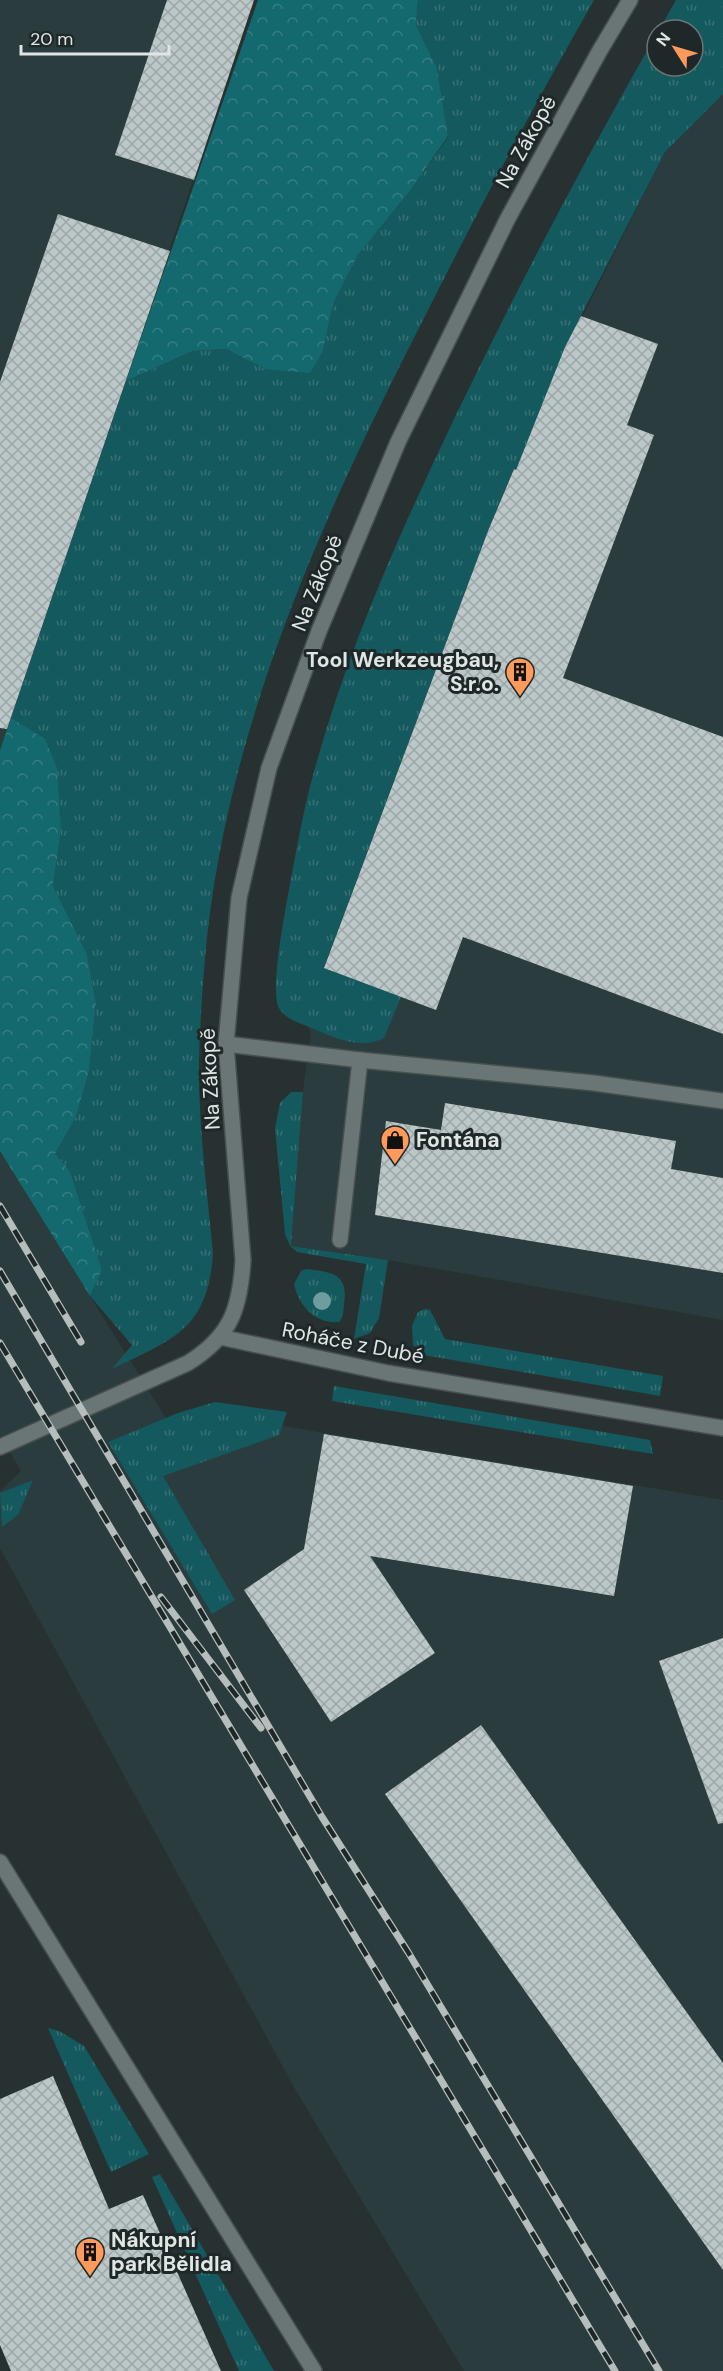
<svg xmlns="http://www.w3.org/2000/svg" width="723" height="2371" viewBox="0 0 723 2371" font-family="'DM Sans',sans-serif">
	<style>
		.built { fill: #2a3c3d }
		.grass { fill: url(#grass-tufts) }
		.forest { fill: url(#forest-crowns) }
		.building { fill: url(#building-cross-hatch) }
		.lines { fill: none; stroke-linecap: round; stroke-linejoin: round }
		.service-casing { stroke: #474e4f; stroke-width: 18 }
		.minor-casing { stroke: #474e4f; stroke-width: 18 }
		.tertiary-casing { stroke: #474e4f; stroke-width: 18 }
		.service { stroke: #6a7575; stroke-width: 15 }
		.minor { stroke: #6a7575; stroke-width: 15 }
		.tertiary { stroke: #6a7575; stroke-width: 15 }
		.rail-casing { stroke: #b6bdbd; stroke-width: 7 }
		.rail { stroke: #1f2828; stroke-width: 4.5; stroke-dasharray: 14; stroke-linecap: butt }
		.tree { fill: #6e9c9f }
		.labels { text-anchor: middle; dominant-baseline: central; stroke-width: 6; stroke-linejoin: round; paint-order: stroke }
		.street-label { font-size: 21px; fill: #e0e6e6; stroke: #1f2828 }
		.poi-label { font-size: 21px; font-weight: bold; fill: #e0e6e6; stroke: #1f2828; text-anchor: start }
	</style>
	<defs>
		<pattern id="grass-tufts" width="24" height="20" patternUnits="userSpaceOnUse" patternTransform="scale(1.5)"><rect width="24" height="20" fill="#14595d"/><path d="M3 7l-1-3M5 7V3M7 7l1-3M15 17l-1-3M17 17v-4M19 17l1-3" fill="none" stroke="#367174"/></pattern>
		<pattern id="forest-crowns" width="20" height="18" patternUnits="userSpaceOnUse" patternTransform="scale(1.5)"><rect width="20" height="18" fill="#13696e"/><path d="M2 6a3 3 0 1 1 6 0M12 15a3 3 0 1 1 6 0" fill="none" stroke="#357e83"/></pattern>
		<pattern id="building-cross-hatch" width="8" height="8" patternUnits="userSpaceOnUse" patternTransform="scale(1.5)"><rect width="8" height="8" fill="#bbc7c8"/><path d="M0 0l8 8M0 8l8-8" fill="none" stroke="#9da6a7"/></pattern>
	</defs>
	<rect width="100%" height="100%" fill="#283132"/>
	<g class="built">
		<polygon points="0,0 254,0 0,750"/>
		<polygon points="723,92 723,1320 388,1260 291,1246 303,1092 311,1032 308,1027 327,965 533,416 665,152"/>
		<polygon points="0,1151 190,1457 166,1474 283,1426 723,1500 723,2371 464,2371 295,2089 0,1548 0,1491 21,1471 0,1435"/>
	</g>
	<g class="grass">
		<path d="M418 0H594C534 105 477 212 423 320 321 520 225 731 205 958 202 992 200 1026 199 1059 198 1123 207 1189 213 1253 208 1329 174 1339 112 1369L132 1345 90 1296 102 1270 70 1171 55 1154 76 1117 89 1071 96 1003 87 954 53 886 61 830 11 718 126 381 193 351 226 349 265 369 323 351 333 304 358 255 410 191 448 137 437 68 416 25Z"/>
		<path d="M676 0H723V94L665 152 565 347 516 470H513L488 531 324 967 401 997 384 1038C361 1050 334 1038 312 1028 300 1023 283 1019 278 1006 271 986 284 918 288 895 296 853 303 810 315 768 349 645 402 528 457 413 519 284 586 158 657 33V66H693V30H659Z"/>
		<polygon points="291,1092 303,1092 291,1246 388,1260 379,1318 370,1333 354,1339 366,1264 297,1252 290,1246 285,1234 275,1128 280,1103"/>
		<path d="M306 1269C331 1272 349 1273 344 1304 343 1311 344 1317 339 1322 315 1324 299 1306 294 1284L301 1271Z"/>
		<polygon points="425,1309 430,1310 445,1339 663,1376 660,1396 424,1355 413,1345 412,1326 418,1312"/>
		<polygon points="334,1386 650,1440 653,1454 332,1401"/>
		<polygon points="215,1402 287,1412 279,1435 163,1476 235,1600 212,1614 108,1442 178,1413"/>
		<polygon points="33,1480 18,1515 2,1527 0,1493"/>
		<polygon points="48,2028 59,2031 84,2046 149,2154 111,2172"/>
		<polygon points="160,2174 274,2371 239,2371 152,2177"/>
	</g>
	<g class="forest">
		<polygon points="258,0 418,0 416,25 437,68 448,136 410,191 358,255 333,304 323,351 310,373 265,369 226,349 193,351 126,381"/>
		<polygon points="11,718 45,739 57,768 61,830 53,886 87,954 96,1003 89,1071 76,1117 55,1154 70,1171 102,1270 90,1296 0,1151 0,750"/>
	</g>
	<g class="building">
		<polygon points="167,0 254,0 194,180 115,155"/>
		<polygon points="58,214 170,251 7,729 0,728 0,382"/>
		<polygon points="581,316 658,344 627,425 654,435 563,678 723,737 723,1034 463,937 436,1010 324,968 488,531 514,469 516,470 565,347"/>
		<polygon points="445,1103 676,1141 671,1169 723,1178 723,1273 375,1215 386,1121 441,1130"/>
		<polygon points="324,1434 633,1486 614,1596 370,1556 435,1653 331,1722 244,1590 304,1549"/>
		<polygon points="723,1638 723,1823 718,1824 659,1661"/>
		<polygon points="481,1725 723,2063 723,2270 385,1794"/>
		<polygon points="53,2076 109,2209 143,2195 221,2371 11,2371 0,2345 0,2099"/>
	</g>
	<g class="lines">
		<g class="service-casing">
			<g id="service">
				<polyline points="226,1044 360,1060 340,1240"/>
				<polyline points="360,1060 594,1083 723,1101"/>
				<polyline points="0,1862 314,2371"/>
			</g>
		</g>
		<g class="minor-casing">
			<polyline id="minor" points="220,1337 388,1373 723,1428"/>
		</g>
		<g class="tertiary-casing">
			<path id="tertiary" d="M0 1447 188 1363C231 1336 240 1309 243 1260L226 1044 239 898 269 768 319 631 398 442 507 220 599 52 630 0"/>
		</g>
		<use href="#service" class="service"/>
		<use href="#minor" class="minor"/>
		<use href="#tertiary" class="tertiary"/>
		<g class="rail-casing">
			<g id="rail">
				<polyline points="0,1206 81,1342"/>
				<polyline points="0,1271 322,1817 408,1952 659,2371"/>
				<polyline points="0,1343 615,2371"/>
				<polyline points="161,1597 261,1728"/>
			</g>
		</g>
		<use href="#rail" class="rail"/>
	</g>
	<circle class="tree" cx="322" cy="1301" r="9"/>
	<defs>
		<g id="building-pin" transform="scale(1.5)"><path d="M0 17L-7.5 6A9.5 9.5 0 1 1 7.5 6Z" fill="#ff9a5b" stroke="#1f2828"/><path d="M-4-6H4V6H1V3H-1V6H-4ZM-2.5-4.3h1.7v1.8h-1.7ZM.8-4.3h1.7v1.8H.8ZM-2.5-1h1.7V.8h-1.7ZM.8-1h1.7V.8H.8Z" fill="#111"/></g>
		<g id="shop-pin" transform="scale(1.5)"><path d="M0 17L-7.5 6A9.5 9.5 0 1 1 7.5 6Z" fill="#ff9a5b" stroke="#1f2828"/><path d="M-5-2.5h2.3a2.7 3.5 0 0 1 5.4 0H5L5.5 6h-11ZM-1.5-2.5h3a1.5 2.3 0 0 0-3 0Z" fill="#111"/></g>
	</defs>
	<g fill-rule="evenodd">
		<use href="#building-pin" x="520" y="672"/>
		<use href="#shop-pin" x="395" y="1140"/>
		<use href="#building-pin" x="90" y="2252"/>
	</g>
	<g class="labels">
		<g class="street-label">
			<text transform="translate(526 142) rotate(-61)">Na Zákopě</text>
			<text transform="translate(317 583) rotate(-68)">Na Zákopě</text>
			<text transform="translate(210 1079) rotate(-93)">Na Zákopě</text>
			<text transform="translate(353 1343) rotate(11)">Roháče z Dubé</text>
		</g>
		<g class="poi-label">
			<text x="499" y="660" text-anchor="end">Tool Werkzeugbau,<tspan x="499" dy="24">S.r.o.</tspan></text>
			<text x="416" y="1140">Fontána</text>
			<text x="111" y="2240">Nákupní<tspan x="111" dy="24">park Bělidla</tspan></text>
		</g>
	</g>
	<g transform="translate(675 48) rotate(307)"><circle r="28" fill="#1f2828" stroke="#6c7474" stroke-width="1.5"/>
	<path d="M0-4.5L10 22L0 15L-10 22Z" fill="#ff9a5b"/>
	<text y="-9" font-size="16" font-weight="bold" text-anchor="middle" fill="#e0e6e6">N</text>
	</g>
	<path d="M21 45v9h148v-9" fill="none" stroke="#e0e6e6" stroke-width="3"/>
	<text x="30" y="45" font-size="18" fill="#e0e6e6" stroke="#1f2828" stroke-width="4.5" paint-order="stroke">20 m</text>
</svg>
